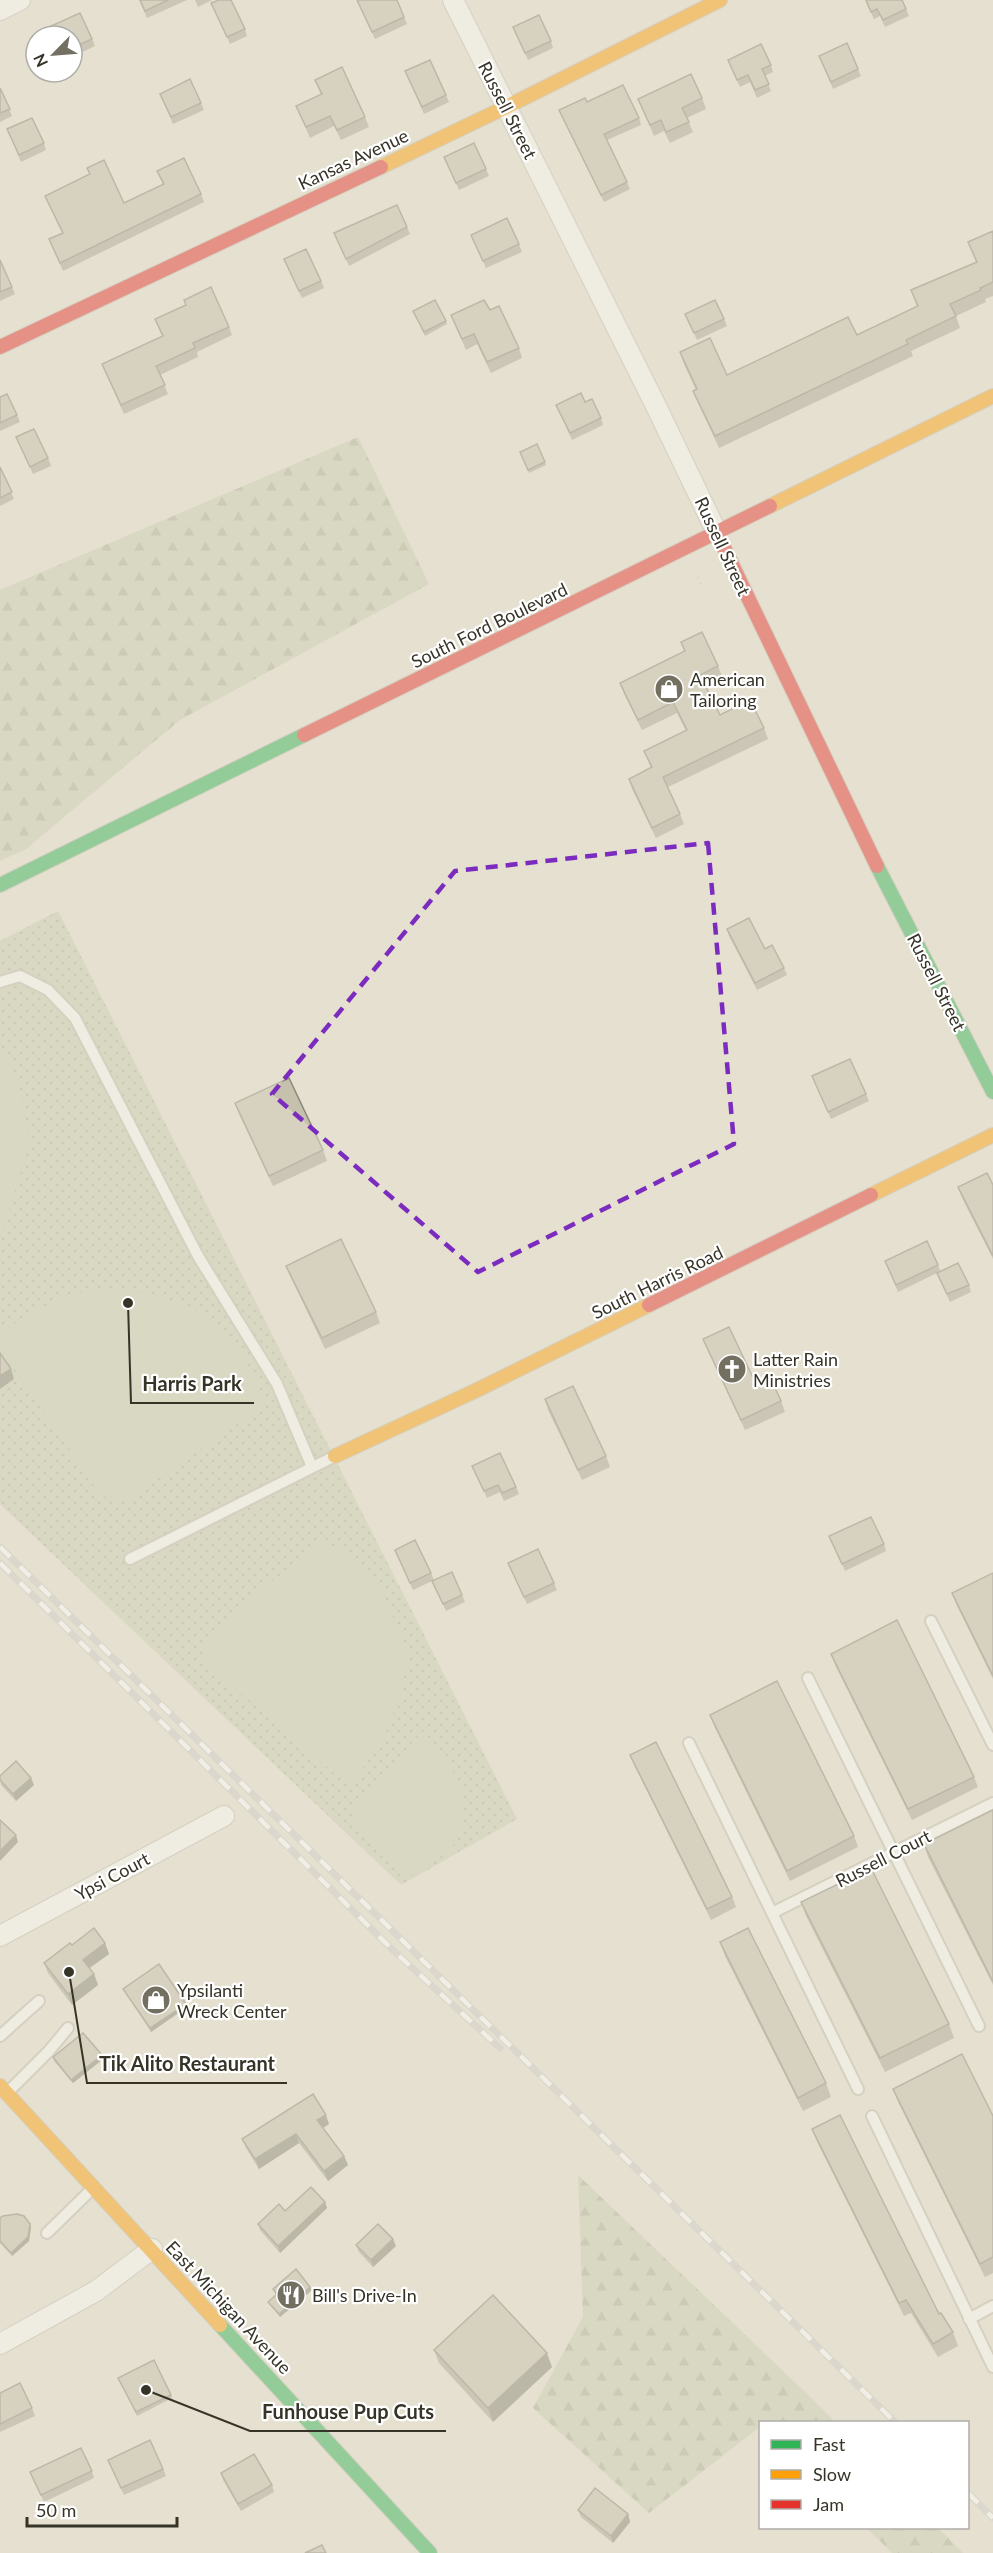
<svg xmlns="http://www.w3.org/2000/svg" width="993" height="2553" viewBox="0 0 993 2553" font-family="Lato,sans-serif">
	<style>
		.forest { fill: url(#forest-firs) }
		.park { fill: url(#park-dots) }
		.pitch { fill: #caceb1 }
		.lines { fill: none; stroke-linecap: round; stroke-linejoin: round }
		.lane-casing { stroke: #c0bcae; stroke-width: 14 }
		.street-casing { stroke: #c0bcae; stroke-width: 22 }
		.fast-casing { stroke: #c0bcae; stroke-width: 16 }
		.slow-casing { stroke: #c0bcae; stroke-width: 16 }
		.jam-casing { stroke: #c0bcae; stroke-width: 16 }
		.path { stroke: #d1d0cb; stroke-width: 4; stroke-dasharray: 1.5 4.5; stroke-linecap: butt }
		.lane { stroke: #fbfaf8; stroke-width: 10 }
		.street { stroke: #fbfaf8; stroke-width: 20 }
		.fast { stroke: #30b455; stroke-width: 14 }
		.slow { stroke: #ff9f0a; stroke-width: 14 }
		.jam { stroke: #e5322d; stroke-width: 14 }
		.rail-casing { stroke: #ceccc7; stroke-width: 7 }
		.rail { stroke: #fff; stroke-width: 4.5; stroke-dasharray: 14; stroke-linecap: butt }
		.wall { fill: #aaa695 }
		.shaded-wall { fill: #8b8779 }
		.building { fill: #c6c1ad; stroke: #8b8779; stroke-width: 1.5 }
		.marked { fill: none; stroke: #7b2cbf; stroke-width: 4.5; stroke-dasharray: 12 8; stroke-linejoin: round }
		.labels { text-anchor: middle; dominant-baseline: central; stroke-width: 4.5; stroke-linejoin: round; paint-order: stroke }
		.street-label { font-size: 18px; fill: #363327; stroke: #fff }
		.poi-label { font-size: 18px; fill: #363327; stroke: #fff; text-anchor: start }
		.leader { fill: none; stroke: #363327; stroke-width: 2 }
		.callout-dot { fill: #363327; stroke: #fff; stroke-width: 2 }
		.callout-label { font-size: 20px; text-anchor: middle; font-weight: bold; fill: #363327; stroke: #fff; stroke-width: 4.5; stroke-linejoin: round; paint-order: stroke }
	</style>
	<defs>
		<pattern id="forest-firs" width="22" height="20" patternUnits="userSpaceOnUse" patternTransform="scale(1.5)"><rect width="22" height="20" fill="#caceb1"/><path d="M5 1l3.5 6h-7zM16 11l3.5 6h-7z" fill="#aeb198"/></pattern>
		<pattern id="park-dots" width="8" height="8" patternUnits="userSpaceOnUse" patternTransform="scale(1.5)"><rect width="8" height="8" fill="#caceb1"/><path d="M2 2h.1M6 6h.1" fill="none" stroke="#aeb198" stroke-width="1.8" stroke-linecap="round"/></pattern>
	</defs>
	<rect width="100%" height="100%" fill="#e5e0cf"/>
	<g class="forest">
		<polygon points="358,437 429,584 180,720 26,849 0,861 0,590"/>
		<polygon points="578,2175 805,2392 835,2422 760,2422 760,2427 649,2513 533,2408 583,2317"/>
		<polygon points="867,2528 938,2528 963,2553 892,2553"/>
	</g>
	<polygon class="park" points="58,911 517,1819 401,1885 0,1504 0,941"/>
	<g class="pitch">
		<polygon points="0,1044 17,1078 30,1143 0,1239"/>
		<path d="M122 1288C160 1297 205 1306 231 1338 243 1352 258 1386 267 1404L127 1500 101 1496 0 1348V1336C16 1318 56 1299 79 1293 93 1290 108 1290 122 1288Z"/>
		<polygon points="321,1539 353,1557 379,1587 391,1612 409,1657 399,1697 383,1741 349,1786 204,1662 203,1642"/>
		<polygon points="423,1731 448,1759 461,1793 462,1825 451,1850 410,1876 354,1823 354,1807"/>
	</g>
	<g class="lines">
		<g class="lane-casing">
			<g id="lane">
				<polyline points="0,982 20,976 48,990 75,1018 198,1256 277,1384 312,1467"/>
				<polyline points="130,1559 333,1457"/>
				<polyline points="931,1621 993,1745"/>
				<polyline points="808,1678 979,2026"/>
				<polyline points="689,1743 858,2089"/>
				<polyline points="772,1913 993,1803"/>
				<polyline points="0,2036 39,2001"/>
				<polyline points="9,2091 48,2052 68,2028"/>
				<polyline points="872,2116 993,2367"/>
				<polyline points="47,2233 92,2189"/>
				<polyline points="969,2319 993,2306"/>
			</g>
		</g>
		<g class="street-casing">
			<g id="street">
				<polyline points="453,0 656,406 717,533"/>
				<polyline points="0,10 20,0"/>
				<polyline points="0,1936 224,1816"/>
				<polyline points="0,2344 96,2291 152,2249"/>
			</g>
		</g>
		<g class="fast-casing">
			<g id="fast">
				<polyline points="877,866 993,1092"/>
				<polyline points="0,885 304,735"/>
				<polyline points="220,2325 430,2553"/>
			</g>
		</g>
		<g class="slow-casing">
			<g id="slow">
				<polyline points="381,167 506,107 720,0"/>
				<polyline points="770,506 993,396"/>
				<polyline points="871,1195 993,1135"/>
				<polyline points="335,1456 475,1391 649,1305"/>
				<polyline points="0,2086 220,2325"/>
			</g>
		</g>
		<g class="jam-casing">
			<g id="jam">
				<polyline points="0,347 381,167"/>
				<polyline points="717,533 877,866"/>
				<polyline points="304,735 770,506"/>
				<polyline points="649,1305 871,1195"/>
			</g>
		</g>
		<polyline class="path" points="698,577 702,588"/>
		<use href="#lane" class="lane"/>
		<use href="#street" class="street"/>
		<use href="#fast" class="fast"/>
		<use href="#slow" class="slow"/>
		<use href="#jam" class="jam"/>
		<g class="rail-casing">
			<g id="rail">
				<polyline points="0,1547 895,2422"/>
				<polyline points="0,1563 397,1954 500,2048"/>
				<polyline points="968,2493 993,2518"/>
			</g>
		</g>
		<use href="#rail" class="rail"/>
	</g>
	<g class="wall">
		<polygon points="139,0 187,0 147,18"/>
		<polygon points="195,0 212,0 198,7"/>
		<polygon points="357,0 404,17 407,24 375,39"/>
		<polygon points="865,0 902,0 909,16 885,27 880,16 874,19"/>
		<polygon points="211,3 245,29 247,36 230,44"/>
		<polygon points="51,26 92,39 95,46 72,57 72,36 55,36"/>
		<polygon points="513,27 551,41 553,48 528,60"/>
		<polygon points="819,56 858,69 861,76 833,89"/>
		<polygon points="728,60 771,65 773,72 765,76 771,91 757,98 750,82 740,87"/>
		<polygon points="405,71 446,95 449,102 424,114"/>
		<polygon points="315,80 365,117 369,127 341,140 334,126 310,138 296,106 321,95"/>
		<polygon points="0,88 12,116 0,122"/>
		<polygon points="160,94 201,103 204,110 173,124"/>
		<polygon points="702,98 706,109 687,118 693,132 670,143 664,131 654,136 638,99"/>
		<polygon points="587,102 639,118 641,125 607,140 630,189 604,202 562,117 559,110"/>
		<polygon points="7,129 44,143 46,150 21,162"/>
		<polygon points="444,157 486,169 489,176 459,190"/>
		<polygon points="87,168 124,203 163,185 157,171 201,194 204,202 63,271 49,239 62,233 45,196 90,174"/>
		<polygon points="407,227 410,234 349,266 334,233"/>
		<polygon points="993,231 993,296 985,299 986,302 956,316 960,328 911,351 913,356 719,448 698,403 693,391 696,390 684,364 680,352 727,375 857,335 917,307 911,290 976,262 968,242"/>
		<polygon points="471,235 519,244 522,252 486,268"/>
		<polygon points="284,259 321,281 324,288 302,298"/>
		<polygon points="0,260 15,294 0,301"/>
		<polygon points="490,310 519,348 522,358 491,373 477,344 466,350 451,315"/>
		<polygon points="413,311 446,321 447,324 425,336"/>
		<polygon points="685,314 724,319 727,326 697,340"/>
		<polygon points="155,319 229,327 232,335 197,352 198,357 160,375 168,394 124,414 102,364 162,336"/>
		<polygon points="0,397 17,415 20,422 0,431"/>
		<polygon points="585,402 601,418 603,425 572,440 556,405"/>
		<polygon points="16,437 48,458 51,466 33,474"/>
		<polygon points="537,444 546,465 529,473 520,452"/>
		<polygon points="0,467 14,499 0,506"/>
		<polygon points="681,642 718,666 722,676 705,685 720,715 764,728 768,739 668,787 680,814 684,824 656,838 632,789 629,779 651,768 644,751 686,731 677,713 642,730 624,694 620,683 684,651"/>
		<polygon points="727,929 765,949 784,968 787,975 757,990 729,936"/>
		<polygon points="812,1076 866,1094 869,1101 831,1119"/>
		<polygon points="235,1103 323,1150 327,1161 273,1186 239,1114"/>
		<polygon points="993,1185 993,1259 962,1198 958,1187"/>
		<polygon points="885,1261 938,1265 940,1271 969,1285 971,1292 950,1302 937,1273 898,1292"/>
		<polygon points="286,1266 376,1312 380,1323 325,1349 290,1276"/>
		<polygon points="703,1339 756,1384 781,1401 785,1412 745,1430 707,1349"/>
		<polygon points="545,1399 606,1456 610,1467 582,1480 548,1410"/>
		<polygon points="472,1466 516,1487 519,1494 504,1501 500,1492 487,1498"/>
		<polygon points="829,1536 884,1544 886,1551 845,1571"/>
		<polygon points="395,1550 431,1573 434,1580 462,1595 465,1602 446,1611 432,1581 413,1590"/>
		<polygon points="508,1563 554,1583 557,1590 527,1604"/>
		<polygon points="993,1573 993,1679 956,1604 952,1593"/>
		<polygon points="831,1654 974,1777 978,1787 912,1820 835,1665"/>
		<polygon points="710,1715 854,1836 858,1847 790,1881 714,1726"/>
		<polygon points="630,1755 732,1897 736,1907 711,1920 634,1765"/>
		<polygon points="0,1776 34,1785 16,1801 1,1785"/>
		<polygon points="993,1810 993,1985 928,1857 924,1844"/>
		<polygon points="801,1902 949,2024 954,2038 885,2072 806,1916"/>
		<polygon points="720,1942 826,2083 831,2097 803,2111 725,1956"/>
		<polygon points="105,1943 109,1954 89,1968 94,1974 98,1985 72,2005 48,1973 44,1963 72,1945"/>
		<polygon points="123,1989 187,2007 151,2032 125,1992"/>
		<polygon points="102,2055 103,2059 73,2083 54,2061 53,2057"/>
		<polygon points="893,2089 993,2116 993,2273 985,2277 898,2102"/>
		<polygon points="329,2124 323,2128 344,2156 348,2165 328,2181 299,2143 259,2169 246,2148 242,2139"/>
		<polygon points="812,2129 953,2332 958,2346 938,2357 911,2313 904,2316 817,2142"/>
		<polygon points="325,2202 327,2208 280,2253 260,2230 258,2224 285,2211"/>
		<polygon points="0,2218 31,2227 29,2241 12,2256 0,2243"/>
		<polygon points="356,2245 396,2246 373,2267 359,2252"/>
		<polygon points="273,2289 312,2290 280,2317 270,2305 268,2302 276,2295"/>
		<polygon points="434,2350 552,2367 493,2422 439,2363"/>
		<polygon points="120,2381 171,2395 172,2398 137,2416"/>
		<polygon points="0,2393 32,2408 35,2416 0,2432"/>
		<polygon points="108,2460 163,2469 166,2476 124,2495"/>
		<polygon points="92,2471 94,2478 44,2502 30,2472"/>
		<polygon points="221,2473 272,2485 274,2492 241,2511 223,2480"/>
		<polygon points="578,2510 628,2514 630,2522 613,2543 581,2517"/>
	</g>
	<g class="shaded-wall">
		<polygon points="11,1369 14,1379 0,1389 0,1376"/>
		<polygon points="31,1778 34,1785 16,1801 13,1794"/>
		<polygon points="16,1835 18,1842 0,1861 0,1851"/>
		<polygon points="105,1943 109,1954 87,1970 83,1960"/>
		<polygon points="94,1974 98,1985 72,2005 68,1994"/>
		<polygon points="186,2004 187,2007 151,2032 150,2028"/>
		<polygon points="102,2055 103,2059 73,2083 71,2080"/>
		<polygon points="326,2115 329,2124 320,2130 317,2120"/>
		<polygon points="296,2134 299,2143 259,2169 255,2159"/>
		<polygon points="344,2156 348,2165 328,2181 324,2171"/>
		<polygon points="325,2202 327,2208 280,2253 278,2246"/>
		<polygon points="30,2224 31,2227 29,2241 12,2256 11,2253"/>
		<polygon points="393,2239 396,2246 373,2267 371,2260"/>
		<polygon points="310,2287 312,2290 280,2317 279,2314"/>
		<polygon points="547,2353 552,2367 493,2422 488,2408"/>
		<polygon points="628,2514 630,2522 613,2543 611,2536"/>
	</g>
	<g class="building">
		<polygon points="140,0 168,0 145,11"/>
		<polygon points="219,0 231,0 245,29 227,37 211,3"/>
		<polygon points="357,0 397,0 404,17 372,32"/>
		<polygon points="866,0 902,0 906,9 883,20 877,9 871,12"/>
		<polygon points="80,13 92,39 72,48 72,36 56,36 51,26"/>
		<polygon points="539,15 551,41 525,53 513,27"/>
		<polygon points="847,43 858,69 831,82 819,56"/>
		<polygon points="761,44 771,65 762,69 769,84 755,90 748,75 737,80 728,60"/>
		<polygon points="430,60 446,95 422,107 405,71"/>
		<polygon points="342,67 365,117 337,130 330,116 306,127 296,106 322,94 315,80"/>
		<polygon points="691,74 702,98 682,108 689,122 666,132 661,120 650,125 638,99"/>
		<polygon points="190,79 201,103 171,117 160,94"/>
		<polygon points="623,85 639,118 604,134 627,182 601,195 559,110 585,98 587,102"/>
		<polygon points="0,88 10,109 0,113"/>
		<polygon points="32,118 44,143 19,155 7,129"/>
		<polygon points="474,143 486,169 456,183 444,157"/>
		<polygon points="184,158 201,194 60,263 49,239 63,233 45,196 90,174 87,168 104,160 124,203 164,184 157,171"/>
		<polygon points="397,205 407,227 346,259 334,233"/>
		<polygon points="507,218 519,244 483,261 471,235"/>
		<polygon points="993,231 993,282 980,288 981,290 950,304 956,316 906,340 908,344 715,436 693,391 697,389 680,352 710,338 727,375 848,317 857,335 918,306 911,290 977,262 968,242"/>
		<polygon points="306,249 321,281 299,291 284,259"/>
		<polygon points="0,260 12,287 0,292"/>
		<polygon points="211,287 229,327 193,343 195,348 156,366 165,385 121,405 102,364 163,336 155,319 186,305 184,300"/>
		<polygon points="435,300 446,321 424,332 413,311"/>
		<polygon points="484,300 490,310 499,306 519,348 487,362 474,334 462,339 451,315"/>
		<polygon points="715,300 724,319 694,333 685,314"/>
		<polygon points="581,393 585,402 592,399 601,418 570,433 556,405"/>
		<polygon points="7,394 17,415 0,423 0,397"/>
		<polygon points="34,429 48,458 30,467 16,437"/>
		<polygon points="537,444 545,462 528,470 520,452"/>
		<polygon points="0,467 12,492 0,498"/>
		<polygon points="702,632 718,666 700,675 720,715 750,700 764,728 663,777 680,814 652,828 629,779 652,767 644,751 687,730 673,702 638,720 620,683 685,651 681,642"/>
		<polygon points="749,918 765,949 772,945 784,968 755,983 727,929"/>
		<polygon points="850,1059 866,1094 828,1112 812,1076"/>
		<polygon points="289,1078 323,1150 269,1176 235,1103"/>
		<polygon points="987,1173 993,1185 993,1256 958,1187"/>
		<polygon points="341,1239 376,1312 322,1338 286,1266"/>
		<polygon points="927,1241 938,1265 896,1285 885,1261"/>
		<polygon points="958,1263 969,1285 947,1294 937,1273"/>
		<polygon points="729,1327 756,1384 770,1377 781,1401 741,1420 703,1339"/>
		<polygon points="0,1353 11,1369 0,1376"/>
		<polygon points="573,1386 606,1456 578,1470 545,1399"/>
		<polygon points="500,1453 516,1487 502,1493 498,1485 484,1491 472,1466"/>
		<polygon points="871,1517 884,1544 842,1564 829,1536"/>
		<polygon points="415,1540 431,1573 410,1583 395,1550"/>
		<polygon points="538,1549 554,1583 524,1597 508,1563"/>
		<polygon points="452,1572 462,1595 443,1604 432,1581"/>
		<polygon points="993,1573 993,1676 952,1593"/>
		<polygon points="897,1620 974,1777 908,1809 831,1654"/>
		<polygon points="777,1681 854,1836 787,1871 710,1715"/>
		<polygon points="656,1742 732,1897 707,1909 630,1755"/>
		<polygon points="16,1761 31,1778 13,1794 0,1780 0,1776"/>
		<polygon points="993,1810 993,1982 924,1844"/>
		<polygon points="0,1820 16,1835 0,1851"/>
		<polygon points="871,1868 949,2024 880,2058 801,1902"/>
		<polygon points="94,1928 105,1943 83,1960 94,1974 68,1994 44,1963 70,1943 72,1945"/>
		<polygon points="748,1928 826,2083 798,2098 720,1942"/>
		<polygon points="159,1964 186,2004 150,2028 123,1989"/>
		<polygon points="83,2033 102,2055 71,2080 53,2057"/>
		<polygon points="962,2054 993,2116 993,2257 980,2264 893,2089"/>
		<polygon points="313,2094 326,2115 317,2120 344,2156 324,2171 296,2134 255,2159 242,2139"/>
		<polygon points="840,2115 939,2314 941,2313 953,2332 933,2344 906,2300 899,2303 812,2129"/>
		<polygon points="311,2187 325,2202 278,2246 258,2224 279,2204 285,2211"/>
		<polygon points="17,2214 24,2216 30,2224 28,2237 11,2253 0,2241 0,2218 3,2216"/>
		<polygon points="378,2224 393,2239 371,2260 356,2245"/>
		<polygon points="296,2269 310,2287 279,2314 268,2302 277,2294 273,2289"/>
		<polygon points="493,2295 547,2353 488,2408 434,2350"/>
		<polygon points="154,2360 171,2395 136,2412 118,2378"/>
		<polygon points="20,2383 32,2408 0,2424 0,2393"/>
		<polygon points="150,2440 163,2469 121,2488 108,2460"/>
		<polygon points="81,2448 92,2471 41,2495 30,2472"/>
		<polygon points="254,2454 272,2485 238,2504 221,2473"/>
		<polygon points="595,2488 628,2514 611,2536 578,2510"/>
		<polygon points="322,2545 326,2553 305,2553"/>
	</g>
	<path d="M0 0H993V2553H0ZM708 843 734 1144 478 1272 272 1094 455 871Z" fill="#e5e0cf" fill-opacity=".55" fill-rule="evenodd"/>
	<path class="marked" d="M708 843 734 1144 478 1272 272 1094 455 871Z"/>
	<defs>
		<g id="shop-disc" transform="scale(1.5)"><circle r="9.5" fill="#737062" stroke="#fff"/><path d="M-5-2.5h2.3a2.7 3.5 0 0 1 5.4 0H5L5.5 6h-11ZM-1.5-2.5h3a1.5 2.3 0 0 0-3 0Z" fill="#fff"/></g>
		<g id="church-disc" transform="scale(1.5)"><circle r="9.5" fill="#737062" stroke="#fff"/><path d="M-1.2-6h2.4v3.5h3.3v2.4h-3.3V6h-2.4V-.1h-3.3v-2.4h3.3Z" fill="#fff"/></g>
		<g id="restaurant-disc" transform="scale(1.5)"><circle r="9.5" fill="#737062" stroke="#fff"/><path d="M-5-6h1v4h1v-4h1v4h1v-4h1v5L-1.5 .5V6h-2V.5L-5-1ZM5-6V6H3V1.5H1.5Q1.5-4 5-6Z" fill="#fff"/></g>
	</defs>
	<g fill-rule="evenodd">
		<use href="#shop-disc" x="669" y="689"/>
		<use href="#church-disc" x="732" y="1369"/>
		<use href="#shop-disc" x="156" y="2000"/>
		<use href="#restaurant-disc" x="291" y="2295"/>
	</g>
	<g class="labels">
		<g class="street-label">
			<text transform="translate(508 110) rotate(63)">Russell Street</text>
			<text transform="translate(353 159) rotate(-25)">Kansas Avenue</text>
			<text transform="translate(723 546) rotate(65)">Russell Street</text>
			<text transform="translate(489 625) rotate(-26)">South Ford Boulevard</text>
			<text transform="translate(937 982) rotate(63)">Russell Street</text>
			<text transform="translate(657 1282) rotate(-26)">South Harris Road</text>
			<text transform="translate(883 1858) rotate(-27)">Russell Court</text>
			<text transform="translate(112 1876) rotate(-28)">Ypsi Court</text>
			<text transform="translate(229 2307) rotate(47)">East Michigan Avenue</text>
		</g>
		<g class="poi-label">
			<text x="690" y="679">American<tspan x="690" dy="21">Tailoring</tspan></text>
			<text x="753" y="1359">Latter Rain<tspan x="753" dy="21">Ministries</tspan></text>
			<text x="177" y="1990">Ypsilanti<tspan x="177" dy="21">Wreck Center</tspan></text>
			<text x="312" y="2295">Bill's Drive-In</text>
		</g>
	</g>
	<path class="leader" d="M128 1303L131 1403H254M69 1972L87 2083H287M146 2390L250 2431H446"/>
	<g class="callout-dot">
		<circle cx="128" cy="1303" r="6"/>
		<circle cx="69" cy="1972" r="6"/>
		<circle cx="146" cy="2390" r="6"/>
	</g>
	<g class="callout-label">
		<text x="192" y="1391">Harris Park</text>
		<text x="187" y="2071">Tik Alito Restaurant</text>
		<text x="348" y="2419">Funhouse Pup Cuts</text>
	</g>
	<rect x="759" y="2421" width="210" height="108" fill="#ffffff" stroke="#afada9" stroke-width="1.5"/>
	<rect x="771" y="2440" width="30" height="9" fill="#30b455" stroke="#afada9" stroke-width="1.5"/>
	<text x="813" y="2451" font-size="18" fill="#363327">Fast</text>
	<rect x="771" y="2470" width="30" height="9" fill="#ff9f0a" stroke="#afada9" stroke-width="1.5"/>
	<text x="813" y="2481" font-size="18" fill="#363327">Slow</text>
	<rect x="771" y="2500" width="30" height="9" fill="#e5322d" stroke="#afada9" stroke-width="1.5"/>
	<text x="813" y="2511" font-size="18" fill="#363327">Jam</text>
	<g transform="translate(54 54) rotate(245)"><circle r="28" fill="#ffffff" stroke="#afada9" stroke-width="1.5"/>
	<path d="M0-4.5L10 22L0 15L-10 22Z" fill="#737062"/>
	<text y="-9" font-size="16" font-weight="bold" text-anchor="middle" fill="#363327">N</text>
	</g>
	<path d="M27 2517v9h150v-9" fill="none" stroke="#363327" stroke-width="3"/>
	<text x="36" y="2517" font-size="18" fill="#363327" stroke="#ffffff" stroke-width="4.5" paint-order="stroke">50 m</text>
</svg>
